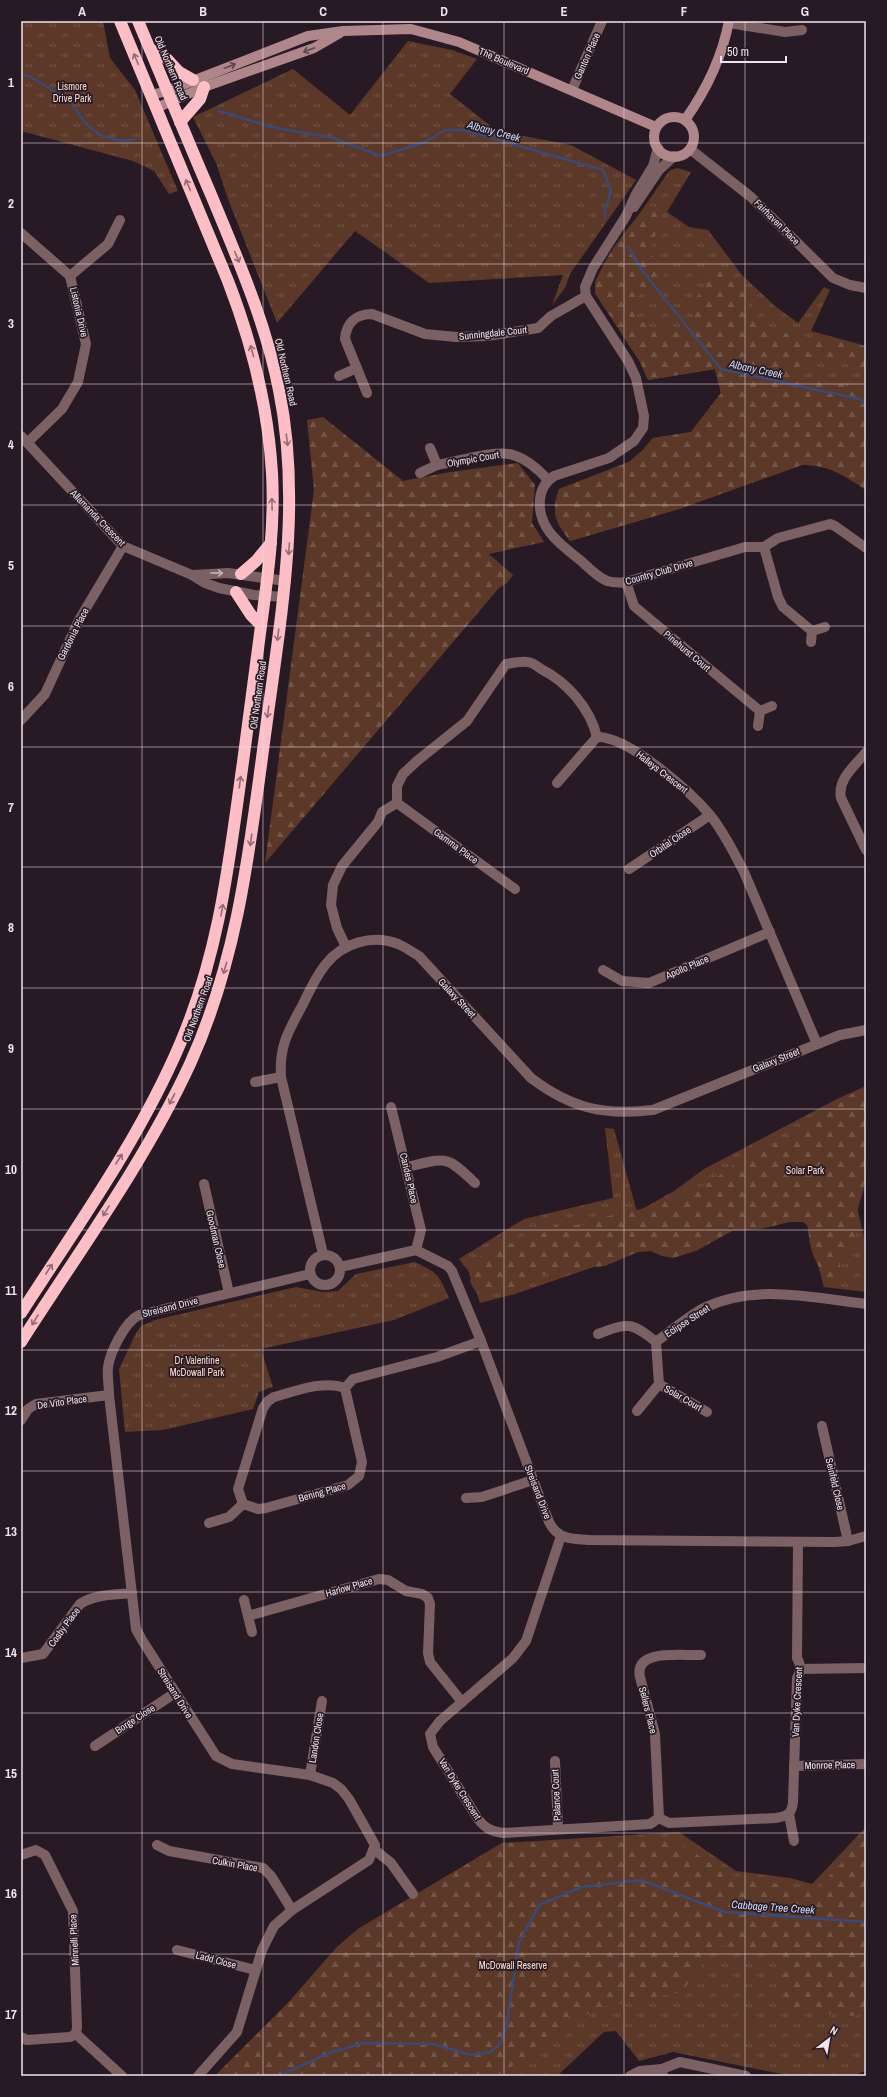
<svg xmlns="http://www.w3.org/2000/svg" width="887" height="2097" viewBox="0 0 887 2097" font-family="'Archivo Narrow',sans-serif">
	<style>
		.grass { fill: url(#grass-tufts) }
		.forest { fill: url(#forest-firs) }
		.pitch { fill: #5b3827 }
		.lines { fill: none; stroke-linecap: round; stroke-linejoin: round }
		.stream { stroke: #3a4a74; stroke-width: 2.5 }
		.street { stroke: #7b6164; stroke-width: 10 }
		.secondary { stroke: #af878b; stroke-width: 10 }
		.highway { stroke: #fdbec5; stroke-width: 12 }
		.oneway { stroke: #5e464e }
		.oneway2 { stroke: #926c75 }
		.oneway3 { stroke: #c0b0b5 }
		.grid { fill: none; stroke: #eee4eb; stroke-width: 1; stroke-opacity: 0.55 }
		.labels { text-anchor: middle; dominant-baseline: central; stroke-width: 3.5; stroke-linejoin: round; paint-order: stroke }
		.street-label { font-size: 10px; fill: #eee4eb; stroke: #281a25 }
		.park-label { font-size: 10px; fill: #fadacb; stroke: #281a25 }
		.water-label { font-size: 11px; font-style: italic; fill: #cfdcf8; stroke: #281a25 }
		.neatline { fill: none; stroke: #eee4eb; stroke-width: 1.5 }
		.grid-label { font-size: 13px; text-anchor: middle; font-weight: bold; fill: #eee4eb }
	</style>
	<defs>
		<pattern id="grass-tufts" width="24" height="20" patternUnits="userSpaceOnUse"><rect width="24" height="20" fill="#5b3827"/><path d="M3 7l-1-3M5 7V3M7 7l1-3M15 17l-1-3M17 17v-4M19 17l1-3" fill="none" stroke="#735546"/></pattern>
		<pattern id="forest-firs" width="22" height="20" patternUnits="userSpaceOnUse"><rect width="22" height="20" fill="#5b3827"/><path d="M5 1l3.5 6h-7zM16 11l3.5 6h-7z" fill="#735546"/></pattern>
	</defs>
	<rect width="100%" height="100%" fill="#281a25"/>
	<g class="grass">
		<polygon points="21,21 103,21 110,58 135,90 178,191 169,194 154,171 133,161 21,131"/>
		<polygon points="408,41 452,50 477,59 450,94 497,131 571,145 636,180 570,274 565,288 552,305 563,275 429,283 355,231 277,323 228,199 216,163 193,117 293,69 350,115"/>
		<path d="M677 168 691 172 667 212 689 227 708 230 742 275 775 306 798 323 824 287 830 290 811 331 866 346V490C843 475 830 465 802 465L679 509 570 541C555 521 551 513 559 489L629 462 642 451 653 438 691 432 721 393 715 369 648 380 640 362 595 293V282L602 268 669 171Z"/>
		<polygon points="866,1086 866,1175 851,1184 866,1244 866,1292 824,1287 805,1218 731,1225 661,1244 515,1294 480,1303 469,1272 459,1259 524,1219 613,1198 605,1128 614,1129 637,1212 674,1191 704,1169 839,1098"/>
		<path d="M415 1262C438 1273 439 1275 449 1298L394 1320 261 1349 273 1387 259 1392 253 1409 163 1430 125 1432 119 1369 136 1333 141 1326 155 1320 296 1287 323 1292 338 1291 356 1274Z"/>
		<polygon points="866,1827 866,2071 851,2076 791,2076 673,2052 639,2061 616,2031 604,2032 557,2076 215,2076 288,2003 337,1947 358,1929 502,1843 679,1832 736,1871 790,1878 812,1884"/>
	</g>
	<g class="forest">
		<path d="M653 206 659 211V223L650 253 666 272 657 286 639 295 634 313C654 335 662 335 691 330L694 302 718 263 750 299 747 317 769 329 800 337 866 346V371L813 351 804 376 845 385 866 396V490C843 475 830 465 802 465L679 509 570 541C555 521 551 513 559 489L629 462 642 451 653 438 691 432 721 393 715 369 648 380 640 362 595 293C596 264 627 230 645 207Z"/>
		<polygon points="323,417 403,481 450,472 518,463 535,485 532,523 544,542 489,554 513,575 507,583 499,588 265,863 314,490 307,420"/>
		<path d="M866 1087V1172L863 1192 858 1208 856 1236 851 1246 840 1260V1278L837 1283C815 1272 809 1248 808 1226L803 1222H790L761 1229 732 1231 696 1251 673 1258 662 1256 651 1251 638 1252 605 1266 573 1269 541 1275 524 1284 489 1295 477 1293 472 1286 470 1281 473 1264 479 1257 504 1244 529 1241 557 1225H585L594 1219 641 1209 696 1191 726 1171 740 1160 797 1132 852 1094Z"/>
		<polygon points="866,1835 866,2012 855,2016 786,2009 781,1954 717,1945 682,1992 596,2008 497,2076 215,2076 288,2003 337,1947 358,1929 502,1843 674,1839 707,1861 737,1877 818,1890"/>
	</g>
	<g class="pitch">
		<polygon points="258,151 276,155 272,171 254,167"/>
		<polygon points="738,2014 755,2018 752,2030 735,2026"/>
	</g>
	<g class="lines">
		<g class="stream">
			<polyline points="21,75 29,76 69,100 87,125 100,135 121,141 136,139"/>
			<polyline points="219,111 272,127 333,138 381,156 425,142 445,130 464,130 603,170 611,191 605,210 605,219"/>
			<polyline points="628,247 641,269 721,369 860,399 866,405"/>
			<polyline points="279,2076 329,2053 364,2043 433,2044 471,2055 490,2052 500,2044 506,2028 519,1942 539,1905 582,1887 641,1880 725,1912 866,1922"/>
		</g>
		<g class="street">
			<polyline points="729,23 785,32 802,30"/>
			<polyline points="572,90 602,21"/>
			<path d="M658 148 653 166 636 194 626 216 593 268 585 287 586 296 628 361 636 378 644 416 643 428 634 441 609 458 554 476C545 482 541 489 540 499 537 528 560 544 580 560 588 567 597 577 607 581 614 583 619 583 626 582L745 547H764L778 538 830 524 835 526 866 548"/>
			<polyline points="690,149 751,197 833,278 850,285 866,288"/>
			<polyline points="634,207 659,170 674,156"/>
			<polyline points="21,233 70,276 86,344 78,382 62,409 28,442"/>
			<polyline points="70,276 108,244 120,220"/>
			<polyline points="339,376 357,368"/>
			<path d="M367 393 345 339C346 323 356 314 372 314L425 334 456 337 487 336 538 328 551 316 586 296"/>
			<polyline points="21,436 123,546 192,575 205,583 219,588 254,595 284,597"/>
			<path d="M437 465C456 462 496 449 513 455 527 459 539 470 548 480"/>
			<polyline points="420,473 437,465 430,448"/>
			<polyline points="764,547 778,597 783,607 812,631"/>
			<polyline points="192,575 228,573 286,581"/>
			<polyline points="626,582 634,606 760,711"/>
			<polyline points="811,642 812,631 825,627"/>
			<polyline points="21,720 45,694 79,620 123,546"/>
			<polyline points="758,726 760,711 772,706"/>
			<path d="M866 752C855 766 837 779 841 798L866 850"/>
			<polyline points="557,783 597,737"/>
			<polyline points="397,803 515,889"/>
			<polyline points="629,869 710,815"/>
			<path d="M346 947 337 928 331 905 333 885 342 866 378 822 382 812 397 803V786L403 774 417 761 467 721 506 664C512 663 521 661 527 662 532 662 537 666 541 669 567 682 590 708 597 737 628 736 690 791 710 815 724 832 734 853 744 872L817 1044"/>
			<polyline points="603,970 622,981 649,983 770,932"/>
			<polyline points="255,1082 281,1077"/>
			<polyline points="391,1107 421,1230 416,1250"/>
			<path d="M407 1167C446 1158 445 1154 475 1183"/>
			<polyline points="204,1184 229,1293"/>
			<path d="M323 1254 281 1077C279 1046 288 1032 302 1006 309 992 316 976 326 964 342 943 373 934 398 944 405 947 412 952 419 956L531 1078C571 1108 603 1116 653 1110L840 1035 866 1030"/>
			<circle cx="325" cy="1270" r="15"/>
			<path d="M340 1267 416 1250 448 1266 452 1271 481 1341 549 1522C558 1540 573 1539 590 1540L835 1542 848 1541 866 1536"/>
			<path d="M598 1334C627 1323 631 1321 656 1342"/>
			<polyline points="659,1384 707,1412"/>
			<path d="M345 1388 362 1462 359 1476 348 1485 266 1508 258 1509 243 1504 238 1489 263 1408 268 1401 274 1397C296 1391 323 1380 345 1388L353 1379 437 1357 481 1341"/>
			<path d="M637 1411 659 1384 656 1342C671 1331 687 1317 704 1308 754 1283 813 1298 866 1304"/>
			<polyline points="21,1420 28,1409 36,1404 109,1395"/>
			<polyline points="822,1426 848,1541"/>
			<polyline points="466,1498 482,1497 533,1480"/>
			<polyline points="209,1523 229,1517 243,1504"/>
			<path d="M561 1536 526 1641 513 1658 440 1721 430 1734 433 1747 478 1819C486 1829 491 1831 503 1833L650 1824 659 1818 669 1823 776 1818C788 1816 792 1813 793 1802L797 1678C801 1672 801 1665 797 1658L798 1542"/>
			<polyline points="244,1600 252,1632"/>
			<polyline points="248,1616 379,1579 388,1580 406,1591 422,1594 428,1598 430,1604 428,1653 430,1662 462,1702"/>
			<path d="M21 1658 43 1654 80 1604C95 1594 115 1595 132 1593"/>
			<polyline points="800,1669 866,1668"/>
			<polyline points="95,1746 175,1693"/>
			<polyline points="555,1761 558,1829"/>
			<polyline points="794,1766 866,1764"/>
			<polyline points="310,1775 322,1701"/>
			<polyline points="789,1814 794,1841"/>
			<path d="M659 1818 655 1734 640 1677C634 1648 683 1656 701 1655"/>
			<polyline points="157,1845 169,1851 263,1868 271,1876 292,1910"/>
			<polyline points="375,1850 391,1863 413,1894"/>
			<polyline points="21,1855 36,1850 45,1855 73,1911 77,2027 76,2034 70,2037 27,2040 21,2037"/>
			<polyline points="177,1950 255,1970"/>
			<polyline points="76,2034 122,2076"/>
			<path d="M198 2076 237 2032 262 1950 274 1926 292 1910 369 1860 375 1845 349 1799 341 1789 333 1783 310 1775 232 1764 216 1756 142 1640 136 1629 109 1395C109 1386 107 1376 108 1367 110 1352 125 1322 139 1315L310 1274"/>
			<polyline points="630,2076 640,2071 662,2069"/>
			<polyline points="663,2076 662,2069 680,2062 746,2076"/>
		</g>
		<g class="secondary">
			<polyline points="151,95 167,91 308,36 343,31 411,29 459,42 656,127"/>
			<polyline points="156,108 204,87 314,48 340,33"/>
			<circle cx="674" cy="137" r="20"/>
			<path d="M685 120C707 89 722 58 729 21"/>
		</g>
		<g class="highway">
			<polyline points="150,49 166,58 179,72 193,80"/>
			<polyline points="180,122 200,99 204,87"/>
			<polyline points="241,574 256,561 271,543"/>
			<polyline points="236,592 251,615 261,625"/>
			<path d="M21 1313C77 1226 139 1140 180 1044 220 951 229 861 243 762 249 717 255 671 261 626 268 575 275 525 272 473 268 406 252 343 228 281L120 21"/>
			<path d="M21 1342C79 1251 144 1163 190 1064 239 956 250 845 266 728 281 615 302 503 279 390 266 323 238 260 212 197 187 139 163 80 138 21"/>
		</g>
	</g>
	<defs><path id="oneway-shaft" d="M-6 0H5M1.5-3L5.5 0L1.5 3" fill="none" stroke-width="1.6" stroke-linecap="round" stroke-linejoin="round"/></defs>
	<g class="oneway">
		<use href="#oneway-shaft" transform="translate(309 50) rotate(159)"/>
		<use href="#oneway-shaft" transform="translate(230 66) rotate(-21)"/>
	</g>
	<g class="oneway2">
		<use href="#oneway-shaft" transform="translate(136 59) rotate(-113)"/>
		<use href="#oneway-shaft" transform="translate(188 185) rotate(-113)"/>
		<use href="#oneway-shaft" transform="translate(237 257) rotate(67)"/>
		<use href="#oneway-shaft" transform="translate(252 351) rotate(-106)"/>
		<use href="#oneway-shaft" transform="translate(287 440) rotate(83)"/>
		<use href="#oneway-shaft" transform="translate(272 504) rotate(-91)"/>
		<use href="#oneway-shaft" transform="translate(289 549) rotate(94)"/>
		<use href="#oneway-shaft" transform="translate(278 635) rotate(97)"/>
		<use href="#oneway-shaft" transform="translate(268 712) rotate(98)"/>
		<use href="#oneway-shaft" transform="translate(240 782) rotate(-82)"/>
		<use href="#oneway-shaft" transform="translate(251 840) rotate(98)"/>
		<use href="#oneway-shaft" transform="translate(222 910) rotate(-79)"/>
		<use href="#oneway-shaft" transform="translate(225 968) rotate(106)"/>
		<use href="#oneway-shaft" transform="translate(172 1099) rotate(117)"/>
		<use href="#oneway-shaft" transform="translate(119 1159) rotate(-57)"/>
		<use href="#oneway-shaft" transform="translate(106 1211) rotate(122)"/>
		<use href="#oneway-shaft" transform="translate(49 1269) rotate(-57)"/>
		<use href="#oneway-shaft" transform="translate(35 1320) rotate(122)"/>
	</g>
	<use class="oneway3" href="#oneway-shaft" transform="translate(217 573) rotate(1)"/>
	<path class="grid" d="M142 21V2076M263 21V2076M383 21V2076M504 21V2076M624 21V2076M745 21V2076M21 143H866M21 264H866M21 384H866M21 505H866M21 626H866M21 747H866M21 867H866M21 988H866M21 1109H866M21 1230H866M21 1350H866M21 1471H866M21 1592H866M21 1713H866M21 1833H866M21 1954H866"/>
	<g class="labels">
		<g class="street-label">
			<text transform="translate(587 56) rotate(-66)">Ganton Place</text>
			<text transform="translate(504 61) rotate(23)">The Boulevard</text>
			<text transform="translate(171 68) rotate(67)">Old Northern Road</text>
			<text transform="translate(777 222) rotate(45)">Fairhaven Place</text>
			<text transform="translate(79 312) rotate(77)">Listonia Drive</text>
			<text transform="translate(493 333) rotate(-6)">Sunningdale Court</text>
			<text transform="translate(286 372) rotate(77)">Old Northern Road</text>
			<text transform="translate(473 459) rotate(-10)">Olympic Court</text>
			<text transform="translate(98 518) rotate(46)">Allamanda Crescent</text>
			<text transform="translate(659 572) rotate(-16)">Country Club Drive</text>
			<text transform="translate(73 634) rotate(-63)">Gardonia Place</text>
			<text transform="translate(687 651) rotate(40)">Pinehurst Court</text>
			<text transform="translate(258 695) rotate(-82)">Old Northern Road</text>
			<text transform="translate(662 772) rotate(38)">Halleys Crescent</text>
			<text transform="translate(670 842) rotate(-34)">Orbital Close</text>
			<text transform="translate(456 846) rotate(36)">Gamma Place</text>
			<text transform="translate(687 967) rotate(-23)">Apollo Place</text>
			<text transform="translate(457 998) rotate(47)">Galaxy Street</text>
			<text transform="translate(198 1009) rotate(-70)">Old Northern Road</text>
			<text transform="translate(776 1060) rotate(-22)">Galaxy Street</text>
			<text transform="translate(409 1178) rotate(77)">Carides Place</text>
			<text transform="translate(216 1239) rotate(77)">Goodman Close</text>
			<text transform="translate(170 1307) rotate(-14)">Streisand Drive</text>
			<text transform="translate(687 1321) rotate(-33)">Eclipse Street</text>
			<text transform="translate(683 1398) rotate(30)">Solar Court</text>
			<text transform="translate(62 1402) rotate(-8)">De Vito Place</text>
			<text transform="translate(835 1484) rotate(77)">Seinfeld Close</text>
			<text transform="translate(322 1492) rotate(-16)">Bening Place</text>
			<text transform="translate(538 1492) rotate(69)">Streisand Drive</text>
			<text transform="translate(349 1587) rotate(-16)">Harlow Place</text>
			<text transform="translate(64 1627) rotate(-54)">Cosby Place</text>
			<text transform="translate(175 1693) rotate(58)">Streisand Drive</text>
			<text transform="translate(797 1702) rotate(-87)">Van Dyke Crescent</text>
			<text transform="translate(648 1710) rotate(76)">Sellers Place</text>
			<text transform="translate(135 1719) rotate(-33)">Borge Close</text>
			<text transform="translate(316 1738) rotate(-81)">Landon Close</text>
			<text transform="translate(830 1765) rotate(-1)">Monroe Place</text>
			<text transform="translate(460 1789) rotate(58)">Van Dyke Crescent</text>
			<text transform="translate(556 1795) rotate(-93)">Palance Court</text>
			<text transform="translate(235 1864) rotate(10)">Culkin Place</text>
			<text transform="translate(74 1940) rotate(-93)">Minnelli Place</text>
			<text transform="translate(216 1960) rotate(15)">Ladd Close</text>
		</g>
		<g class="park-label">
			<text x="72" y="86">Lismore<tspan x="72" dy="12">Drive Park</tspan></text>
			<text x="805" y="1170">Solar Park</text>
			<text x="197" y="1360">Dr Valentine<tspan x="197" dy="12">McDowall Park</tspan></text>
			<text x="513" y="1965">McDowall Reserve</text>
		</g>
		<g class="water-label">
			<text transform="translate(494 131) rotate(15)">Albany Creek</text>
			<text transform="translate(756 369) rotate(12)">Albany Creek</text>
			<text transform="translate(773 1907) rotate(4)">Cabbage Tree Creek</text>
		</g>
	</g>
	<rect width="887" height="2097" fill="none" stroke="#281a25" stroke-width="44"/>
	<g transform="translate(829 2039) rotate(31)" stroke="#281a25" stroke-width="3" paint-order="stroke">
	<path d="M0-3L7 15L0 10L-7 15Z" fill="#eee4eb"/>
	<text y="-6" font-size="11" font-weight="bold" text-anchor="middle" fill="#eee4eb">N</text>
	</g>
	<path d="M721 56v6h65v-6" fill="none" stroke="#eee4eb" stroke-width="2"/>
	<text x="727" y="56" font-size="12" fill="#eee4eb" stroke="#281a25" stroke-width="3" paint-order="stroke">50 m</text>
	<rect x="22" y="22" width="843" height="2053" class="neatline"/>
	<g class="grid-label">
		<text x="82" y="16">A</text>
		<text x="203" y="16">B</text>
		<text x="323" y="16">C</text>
		<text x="444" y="16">D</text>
		<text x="564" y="16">E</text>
		<text x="684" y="16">F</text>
		<text x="805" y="16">G</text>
		<text x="11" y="87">1</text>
		<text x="11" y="208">2</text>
		<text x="11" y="328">3</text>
		<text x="11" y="449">4</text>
		<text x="11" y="570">5</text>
		<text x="11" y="691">6</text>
		<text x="11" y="812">7</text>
		<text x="11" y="932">8</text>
		<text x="11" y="1053">9</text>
		<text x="11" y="1174">10</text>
		<text x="11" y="1295">11</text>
		<text x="11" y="1415">12</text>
		<text x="11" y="1536">13</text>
		<text x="11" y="1657">14</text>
		<text x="11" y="1778">15</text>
		<text x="11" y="1898">16</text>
		<text x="11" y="2019">17</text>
	</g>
</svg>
